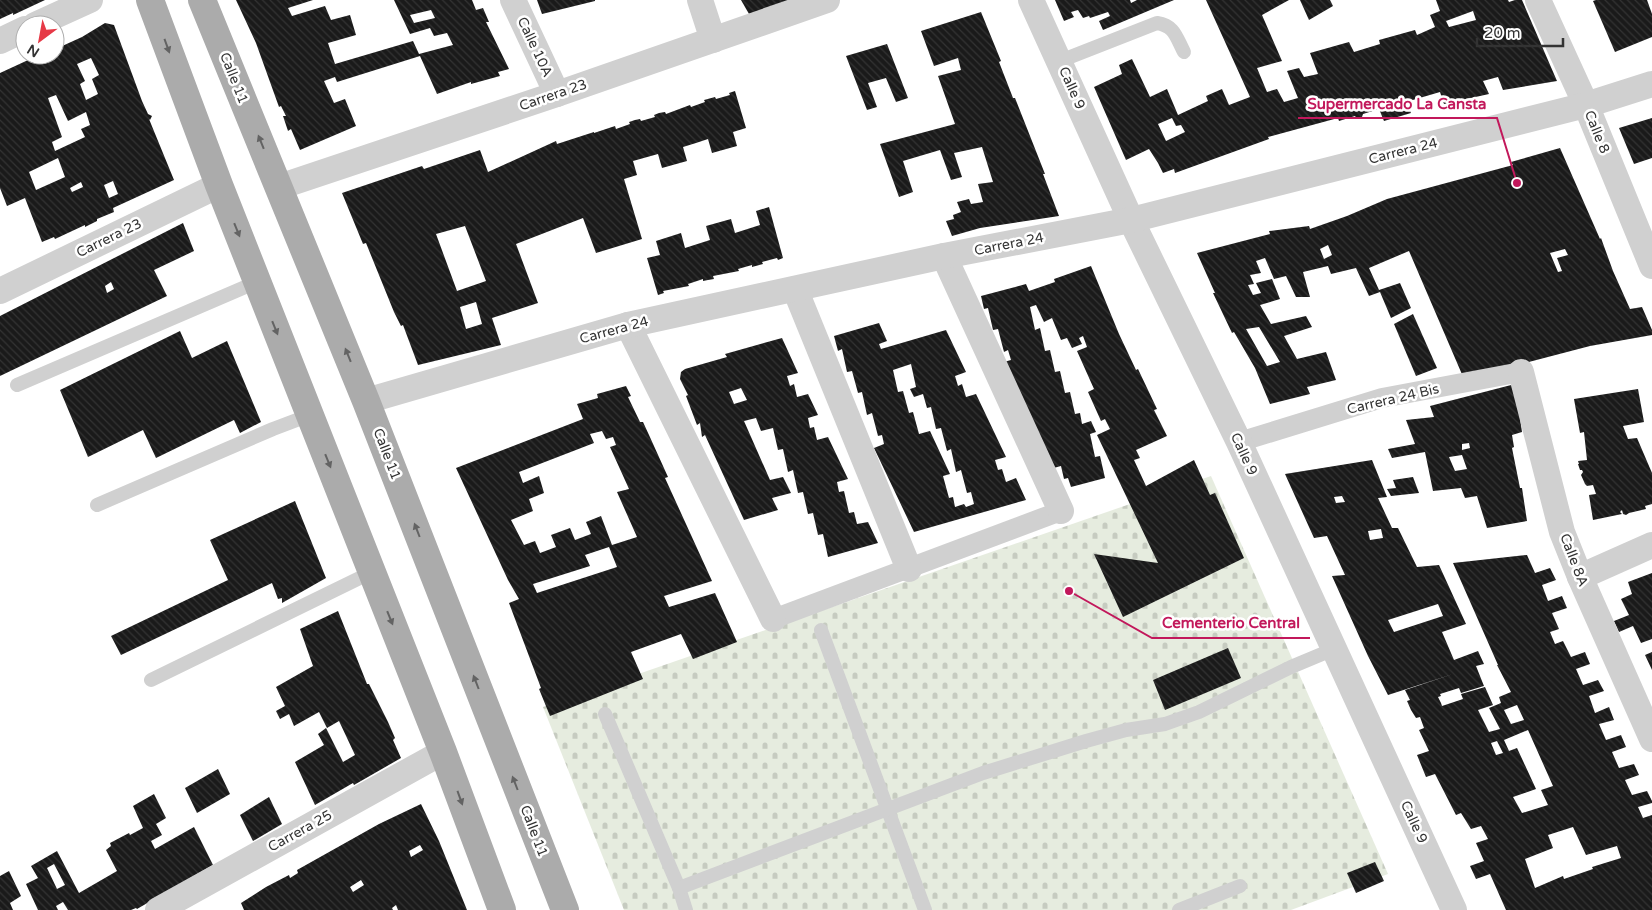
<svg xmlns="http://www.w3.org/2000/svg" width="1652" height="910" viewBox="0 0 1652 910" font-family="'Varela Round',sans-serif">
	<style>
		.cemetery { fill: url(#cemetery-stones) }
		.building { fill: url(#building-back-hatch); fill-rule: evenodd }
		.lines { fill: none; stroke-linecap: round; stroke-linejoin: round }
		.service { stroke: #d0d0d0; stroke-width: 14 }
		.pedestrian { stroke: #d0d0d0; stroke-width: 20 }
		.minor { stroke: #d0d0d0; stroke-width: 26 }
		.primary { stroke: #ababab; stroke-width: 28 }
		.oneway { fill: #636363 }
		.labels { text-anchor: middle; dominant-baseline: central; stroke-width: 5; stroke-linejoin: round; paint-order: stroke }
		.street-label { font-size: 14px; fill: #333; stroke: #fff }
		.leader { fill: none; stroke: #c2185b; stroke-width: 2 }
		.callout-dot { fill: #c2185b; stroke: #fff; stroke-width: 2 }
		.callout-label { font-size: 15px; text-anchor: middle; font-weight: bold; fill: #c2185b; stroke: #fff; stroke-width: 5; stroke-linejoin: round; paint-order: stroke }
	</style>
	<defs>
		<pattern id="cemetery-stones" width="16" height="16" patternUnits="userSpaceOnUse" patternTransform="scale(1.25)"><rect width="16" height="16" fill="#e6ecdf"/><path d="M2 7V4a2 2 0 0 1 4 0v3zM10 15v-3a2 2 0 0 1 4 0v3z" fill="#c6cbc0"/></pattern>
		<pattern id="building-back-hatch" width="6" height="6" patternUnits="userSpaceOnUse" patternTransform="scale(1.25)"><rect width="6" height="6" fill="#1a1a1a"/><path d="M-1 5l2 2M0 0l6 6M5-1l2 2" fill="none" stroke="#333"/></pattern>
	</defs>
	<rect width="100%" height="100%" fill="#fff"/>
	<polygon class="cemetery" points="1211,476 1388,874 1291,910 624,910 543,707"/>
	<g class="building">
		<polygon points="0,0 45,0 13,15 13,13 0,19"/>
		<path d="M236 0H313L288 8 292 16 325 6 331 20 350 15 356 35 328 43 335 64 413 41 419 54 453 45 447 33 434 36 430 28 410 34 394 0H472L476 10 483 8 489 22H486L509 69 498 72 500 76 471 84V82L437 94 420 56 337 82 335 77 324 81 334 103 345 99 356 126 300 150 291 129 288 131 283 116H286L281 106 279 107 256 43ZM431 10 435 18 414 23 410 15Z"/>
		<polygon points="537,0 595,0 595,1 542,14"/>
		<polygon points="741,0 794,0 749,14"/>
		<polygon points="1055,0 1130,0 1131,3 1137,0 1174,0 1103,30 1099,21 1110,16 1108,12 1090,18 1089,16 1083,18 1078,10 1071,12 1074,17 1064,21"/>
		<path d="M1206 0H1289L1262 15 1282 61 1257 68 1267 92 1277 89 1284 102 1298 98 1287 71 1299 68 1304 77 1318 74 1310 53 1349 42 1354 52 1380 44 1379 40 1415 30 1417 35 1435 27 1430 15 1440 11 1436 0H1508L1509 2 1515 0H1522L1557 81 1503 90 1498 77 1483 81 1489 94 1444 104 1440 92 1406 102 1411 113 1384 121 1379 109 1363 114 1362 117 1357 119 1355 116 1339 121 1338 118 1268 137 1269 139 1175 173 1174 169 1163 173 1158 163 1149 149 1126 160 1094 87 1122 74 1119 65 1132 59 1150 97 1167 89 1178 115 1208 101 1206 96 1222 89 1229 105 1250 97ZM1473 11 1476 20 1449 27 1446 21ZM1172 118 1176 126 1181 125 1185 132 1166 141 1158 124Z"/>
		<polygon points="1300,0 1330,0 1333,6 1309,20"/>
		<polygon points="1596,0 1647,0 1652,14 1652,37 1615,52 1593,1"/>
		<polygon points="981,12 1001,61 999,62 1013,98 1015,98 1045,174 1043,174 1059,216 980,228 952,236 946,221 954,219 953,215 961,212 957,202 969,199 971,204 983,202 978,184 993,182 982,147 954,153 962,177 951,180 940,150 903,161 913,192 899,197 880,144 955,124 938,76 961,70 958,58 934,66 921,31"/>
		<path d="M105 23 114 25 142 101 148 114 152 116 150 120 149 119 174 180 113 208 114 212 97 219V221L85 227V225L55 239 54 237 42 242 25 198 7 206 0 188V73L39 55H55V48L60 45V47L82 37ZM91 58 99 75 92 79 98 94 86 100 80 84 85 81 77 64ZM56 95 68 121 86 112 90 125 81 129 85 137 55 151 52 142 62 137 48 98ZM58 158 65 177 36 190 29 172ZM113 181 118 194 109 198 104 185ZM81 182 83 187 72 192 70 188Z"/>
		<polygon points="887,44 908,98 896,102 886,78 868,83 877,107 867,110 846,56"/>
		<path d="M735 91 746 128 733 132 737 146 712 153 708 139 696 143 683 147 687 161 662 168 658 154 633 161 637 175 624 179 642 239 596 253 583 218 516 244 538 303 492 318 501 345 418 365 403 325 401 326 394 312 366 243 363 244 342 193 422 166 424 169 480 150 488 172 556 141 557 144 594 132V133L615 126 616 129 630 124 629 122 635 120 640 119 641 121 655 117 654 115 659 113 665 112 666 114 690 105 691 107 705 102 704 100 715 97 716 99 730 95 729 93ZM465 226 486 281 457 291 436 234ZM476 302 482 324 466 329 460 307Z"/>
		<polygon points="1652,118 1652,158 1634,164 1619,128"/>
		<path d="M1560 148 1600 239 1601 238 1613 271 1630 309 1642 307 1652 330V335L1590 346 1464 379 1409 251 1369 268 1379 290 1400 283 1411 308 1391 318 1380 292 1369 296 1356 268 1331 274 1328 266 1303 272 1310 297H1296L1286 276 1274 279 1265 258 1256 261 1261 273 1250 275 1254 284 1248 285 1253 295 1261 293 1256 283 1272 279 1280 299 1260 305 1271 324 1306 316 1312 327 1284 336 1297 359 1326 352 1336 380 1307 387 1310 394 1270 404 1255 368 1234 332 1232 333 1213 293H1215L1197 253 1270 234 1269 231 1309 226 1310 229 1347 216 1387 199 1513 165 1511 162ZM1328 245 1332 255 1324 259 1320 249ZM1565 249 1568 255 1557 258 1562 271 1558 272 1550 253ZM1259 327 1280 362 1267 366 1246 329Z"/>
		<polygon points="769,207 783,258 778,260 777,258 762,262 763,264 752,267 752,265 738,269 739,271 713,276 714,279 708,280 703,281 703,279 688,284 689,286 663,291 664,293 658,295 647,258 660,255 656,241 681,233 685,248 710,240 706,226 731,219 735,233 760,225 756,211"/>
		<path d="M183 223 194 251 154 270 167 296 0 376V316ZM111 282 114 289 107 293 105 286Z"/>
		<polygon points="1091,266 1119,334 1136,370 1138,369 1157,409 1154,410 1167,436 1136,450 1140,458 1134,460 1146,486 1194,460 1210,495 1215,493 1244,558 1123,617 1094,554 1158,563 1097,435 1110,429 1105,419 1101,421 1088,392 1094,389 1077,351 1087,347 1083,336 1079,338 1082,344 1072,348 1067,338 1061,340 1052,318 1044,322 1036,305 1030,307 1035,330 1040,328 1045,351 1050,350 1055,372 1060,371 1065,393 1070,392 1075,414 1080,413 1082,424 1091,421 1096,432 1090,434 1095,457 1100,456 1105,478 1071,487 1068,478 1064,479 1061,466 1050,469 1000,363 1011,360 1008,350 1004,352 998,329 993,330 988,308 984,309 981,296 1026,284 1029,291 1055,282 1054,279"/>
		<polygon points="1413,314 1437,368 1416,376 1394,324"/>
		<path d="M879 323 887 341 879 344 881 349 946 330 966 372 955 376 958 386 962 384 966 397 976 394 1006 457 995 460 998 470 1002 469 1006 482 1016 478 1026 500 914 532 874 448 884 444 882 435 878 436 872 413 867 415 862 392 858 393 852 371 847 372 842 349 838 351 834 336ZM911 364 916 387 910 389 914 397 923 394 927 408 931 407 936 429 941 428 947 451 951 449 956 472 961 470 967 493 971 492 974 504 966 507 964 504 955 507 953 497 949 498 943 476 950 474 930 431 919 434 913 412 909 413 903 391 898 392 893 370Z"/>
		<polygon points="180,331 192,358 227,341 261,422 240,433 234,420 156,458 143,430 88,457 60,390"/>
		<path d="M782 338 798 373 787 376 790 386 794 384 797 397 808 394 818 415 808 418 810 428 814 427 817 440 828 437 848 479 837 482 839 492 844 491 849 513 854 512 857 524 868 522 878 543 828 557 823 534 818 535 813 513 808 514 803 492 798 493 793 470 788 472 783 449 778 450 773 428 761 431 756 418 744 421 770 480 783 477 791 493 772 498 778 510 744 520 705 435 702 437 700 423 697 425 686 396 688 395 680 379 681 372 685 369 727 357 725 354ZM741 388 747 400 734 404 729 392Z"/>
		<path d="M1515 384 1522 432 1512 435 1514 447 1512 448 1520 488H1522L1527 521 1487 528 1477 496 1465 498 1461 488 1433 491 1425 452 1392 458 1388 449 1415 444 1406 420 1434 417 1430 406ZM1469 443 1470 448 1462 450V444ZM1462 455 1467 469 1455 471 1449 457Z"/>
		<path d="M626 386 631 396 628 397 640 422H643L649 435 668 477 665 478 712 581 664 596 669 607 715 593 737 642 693 659 681 634 631 652 643 679 550 716 539 689 541 688 509 603 519 599 508 580 456 468 583 419 577 404 598 398 597 394ZM602 431 606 439 613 437 616 445 610 447 629 489 617 492 637 537 612 545 601 516 586 522 591 534 575 540 570 528 551 535 556 547 540 553 535 541 524 545 511 520 533 511 529 499 544 493 539 476 523 483 519 472 594 443 590 434ZM609 547 617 567 537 593 533 584 590 566 585 555Z"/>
		<polygon points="1638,389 1644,422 1623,426 1628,439 1637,438 1652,473 1652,504 1645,506 1646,509 1629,513 1626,515 1623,514 1622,510 1620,512 1622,514 1593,520 1589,495 1596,494 1593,485 1587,486 1585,484 1581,475 1583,472 1582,470 1580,470 1578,464 1579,464 1578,461 1587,460 1584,432 1580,433 1574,399"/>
		<path d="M1372 460 1387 497 1378 498 1392 528H1398L1417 567 1439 565 1466 624 1442 632 1454 660 1478 651 1484 664 1476 666 1484 686 1461 693 1459 688 1440 694 1441 696 1438 697 1441 703 1442 706 1463 699 1461 694 1485 687 1493 705 1478 710 1489 732 1500 729 1489 708 1501 703 1499 697 1511 692 1497 665H1498L1453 563 1527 555 1535 573 1550 568 1556 580 1542 585 1548 601 1562 596 1567 608 1552 613 1559 629 1550 632 1555 644 1563 641 1571 657 1585 652 1590 664 1576 669 1583 685 1598 680 1604 691 1589 696 1595 713 1609 707 1614 720 1599 724 1606 740 1621 735 1626 747 1612 752 1619 768 1634 764 1639 775 1625 780 1632 795 1647 791 1652 801V803L1638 807 1643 818 1652 815V910H1506L1490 874 1476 879 1470 866 1484 861 1476 843 1488 839 1481 826 1471 829 1461 813 1456 815 1435 774 1426 777 1417 755 1429 751 1419 730 1424 728 1420 717 1416 718 1411 710 1407 701 1410 700 1405 690 1453 674 1388 695 1368 656 1332 576 1345 575 1327 536 1314 538 1285 474ZM1342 496 1345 502 1336 503 1334 497ZM1381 529 1383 538 1370 540 1368 531ZM1438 604 1443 616 1394 632 1388 620ZM1517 705 1524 720 1511 724 1504 710ZM1528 730 1553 786 1541 790 1548 805 1522 813 1513 797 1536 789 1517 748 1509 751 1504 740ZM1497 741 1503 753 1496 755 1491 743ZM1573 827 1586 855 1617 846 1621 858 1592 867 1593 869 1564 879 1563 876 1535 888 1525 859 1553 848 1548 835Z"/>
		<polygon points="1413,477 1419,493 1391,496 1387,489 1396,488 1393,480"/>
		<polygon points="295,501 326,578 282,603 282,598 278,599 272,583 121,655 111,636 228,580 210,540"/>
		<polygon points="1652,573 1652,639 1641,643 1633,626 1619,632 1614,621 1629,615 1621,599 1632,594 1628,582"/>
		<polygon points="338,611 367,684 369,684 388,722 395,738 393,740 401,758 354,785 353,783 315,805 295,762 324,745 318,734 326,728 343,762 355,755 339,721 327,728 319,712 294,726 289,714 280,719 276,711 285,706 276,687 313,666 300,629"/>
		<polygon points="1228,648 1241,678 1165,710 1153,680"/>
		<polygon points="1652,652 1652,670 1645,655"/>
		<polygon points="218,769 230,794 197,813 185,788"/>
		<path d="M154 794 166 818 156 824 162 835 151 841 155 849 194 827 213 865 137 909 136 908 131 910H68L63 902 56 906 58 910H38L26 884 38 878 31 866 57 851 79 893 117 871 106 850 111 846 110 843 129 833 130 835 143 828 133 806ZM54 864 65 885 57 889 47 868Z"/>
		<polygon points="269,797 282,824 253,841 240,815"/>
		<path d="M421 804 439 841 467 910H398L396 905 392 908 393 910H244L241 903 266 887 289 875 290 878 298 873 297 870 379 824ZM420 845 423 850 411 857 409 851ZM361 880 364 885 353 892 350 887Z"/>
		<polygon points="1375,862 1384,881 1356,893 1347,873"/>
		<polygon points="9,871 21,896 10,903 13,910 0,910 0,876"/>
	</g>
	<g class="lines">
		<g class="service">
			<path d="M1060 61 1157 23C1175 26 1176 37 1184 52"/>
			<polyline points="17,385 257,282"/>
			<polyline points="97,505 273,429 310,415"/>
			<polyline points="821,630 925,910"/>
			<polyline points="151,680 372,572"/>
			<polyline points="605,714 679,888 686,910"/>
			<polyline points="679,888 983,773 1086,741 1126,730 1165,724 1199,712 1291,667 1334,649"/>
			<polyline points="1179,910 1240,886"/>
		</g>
		<g class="pedestrian">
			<polyline points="1239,442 1382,398 1521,372"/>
			<polyline points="773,619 1061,511"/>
		</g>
		<g class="minor">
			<polyline points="513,0 557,94"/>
			<polyline points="700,0 713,40"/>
			<polyline points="1031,0 1131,220 1239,442 1454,910"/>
			<polyline points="1538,0 1586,105 1652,266"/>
			<polyline points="35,25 90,0"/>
			<polyline points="0,41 25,29"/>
			<polyline points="279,187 557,94 827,0"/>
			<polyline points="944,256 1061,511"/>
			<polyline points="795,289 909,569"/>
			<polyline points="0,291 219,185"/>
			<polyline points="628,325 773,619"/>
			<polyline points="1521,372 1562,532 1580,577 1652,739"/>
			<polyline points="366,401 628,325 944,256 1131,220 1586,105 1652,84"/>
			<polyline points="1580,577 1652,545"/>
			<polyline points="158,910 443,752"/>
		</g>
		<g class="primary">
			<polyline points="150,0 219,185 443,752 502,910"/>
			<polyline points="202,0 366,401 565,910"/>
		</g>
	</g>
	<defs><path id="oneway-solid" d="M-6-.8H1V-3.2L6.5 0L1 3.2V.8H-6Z" transform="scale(1.25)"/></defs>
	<g class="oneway">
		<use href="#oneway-solid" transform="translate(167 46) rotate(70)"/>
		<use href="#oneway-solid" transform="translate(261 142) rotate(-112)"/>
		<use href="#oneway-solid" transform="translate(237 230) rotate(68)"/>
		<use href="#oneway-solid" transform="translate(275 328) rotate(68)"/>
		<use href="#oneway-solid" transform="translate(348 355) rotate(-112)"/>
		<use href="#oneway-solid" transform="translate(328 461) rotate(68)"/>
		<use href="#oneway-solid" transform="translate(417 530) rotate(-111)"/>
		<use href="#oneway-solid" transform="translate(390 618) rotate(68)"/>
		<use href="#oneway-solid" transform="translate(476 682) rotate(-111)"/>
		<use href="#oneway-solid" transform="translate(515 783) rotate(-111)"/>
		<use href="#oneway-solid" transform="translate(460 798) rotate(70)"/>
	</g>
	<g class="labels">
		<g class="street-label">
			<text transform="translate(535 47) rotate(65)">Calle 10A</text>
			<text transform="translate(234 78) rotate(68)">Calle 11</text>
			<text transform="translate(1072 88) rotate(66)">Calle 9</text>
			<text transform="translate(553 95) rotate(-19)">Carrera 23</text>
			<text transform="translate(1597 132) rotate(68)">Calle 8</text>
			<text transform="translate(1403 151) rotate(-14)">Carrera 24</text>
			<text transform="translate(109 238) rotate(-26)">Carrera 23</text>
			<text transform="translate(1009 244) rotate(-11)">Carrera 24</text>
			<text transform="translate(614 330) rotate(-15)">Carrera 24</text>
			<text transform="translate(1393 399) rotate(-13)">Carrera 24 Bis</text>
			<text transform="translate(387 454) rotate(69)">Calle 11</text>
			<text transform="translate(1244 454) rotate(65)">Calle 9</text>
			<text transform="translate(1574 560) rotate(69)">Calle 8A</text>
			<text transform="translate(1414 822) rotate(65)">Calle 9</text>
			<text transform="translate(300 831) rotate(-29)">Carrera 25</text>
			<text transform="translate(534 831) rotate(69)">Calle 11</text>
		</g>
	</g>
	<path class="leader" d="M1517 183L1497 118H1298M1069 591L1152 638H1310"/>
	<g class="callout-dot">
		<circle cx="1517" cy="183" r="5"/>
		<circle cx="1069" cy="591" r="5"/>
	</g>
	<g class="callout-label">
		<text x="1397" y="109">Supermercado La Cansta</text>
		<text x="1231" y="628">Cementerio Central</text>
	</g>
	<g transform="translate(40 40) rotate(212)"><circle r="24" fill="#ffffff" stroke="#adadad"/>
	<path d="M0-4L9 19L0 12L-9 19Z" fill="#e63946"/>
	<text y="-8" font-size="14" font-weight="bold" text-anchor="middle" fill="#333333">N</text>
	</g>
	<path d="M1477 38v8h86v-8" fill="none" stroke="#333333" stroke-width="2.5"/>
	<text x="1484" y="38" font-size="15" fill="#333333" stroke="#ffffff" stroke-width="4" paint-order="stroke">20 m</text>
</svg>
